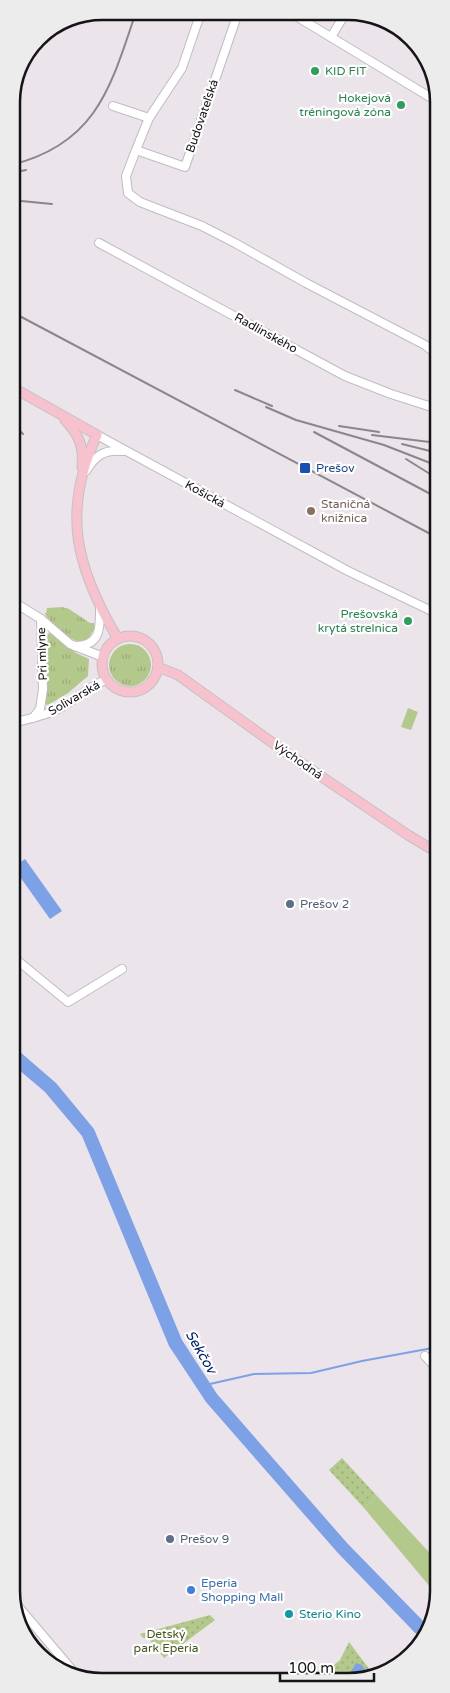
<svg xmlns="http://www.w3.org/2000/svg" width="450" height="1693" viewBox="0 0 450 1693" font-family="'Varela Round',sans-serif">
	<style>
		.grass { fill: url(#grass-tufts) }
		.park { fill: url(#park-dots) }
		.pitch { fill: #b3c98c }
		.water { fill: #7da1e7 }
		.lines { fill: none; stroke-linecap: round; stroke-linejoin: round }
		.stream { stroke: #7da1e7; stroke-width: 2 }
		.minor-casing { stroke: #c2bbc2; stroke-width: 10 }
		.major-casing { stroke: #c3c2c3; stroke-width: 11 }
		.minor { stroke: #fff; stroke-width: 8 }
		.major { stroke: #f7c2ce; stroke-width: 9 }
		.rail { stroke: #8b868b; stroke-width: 2 }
		.leisure-dot { fill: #2e9e5b; stroke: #fff; stroke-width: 2 }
		.transit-dot { fill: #1a4fb4; stroke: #fff; stroke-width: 2 }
		.education-dot { fill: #8d6e63; stroke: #fff; stroke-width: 2 }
		.service-dot { fill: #5c6f8a; stroke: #fff; stroke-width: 2 }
		.shop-dot { fill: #3f7fe0; stroke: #fff; stroke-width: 2 }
		.culture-dot { fill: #0f9aa8; stroke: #fff; stroke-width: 2 }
		.labels { text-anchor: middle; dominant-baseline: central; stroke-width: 4.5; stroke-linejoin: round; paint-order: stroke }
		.leisure-label { font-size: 12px; fill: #27864d; stroke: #fff; text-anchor: end }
		.street-label { font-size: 12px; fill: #171417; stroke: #fff }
		.transit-label { font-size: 12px; fill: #164399; stroke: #fff; text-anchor: start }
		.education-label { font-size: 12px; fill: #785e54; stroke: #fff; text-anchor: start }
		.service-label { font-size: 12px; fill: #4e5e75; stroke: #fff; text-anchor: start }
		.shop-label { font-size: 12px; fill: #366cbe; stroke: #fff; text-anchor: start }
		.culture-label { font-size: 12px; fill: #0d838f; stroke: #fff; text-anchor: start }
		.park-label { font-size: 12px; fill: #45571e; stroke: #fff }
		.water-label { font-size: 14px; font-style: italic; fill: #022171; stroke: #fff }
		.rim { fill: none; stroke: #171417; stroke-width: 2.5 }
	</style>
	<defs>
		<pattern id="grass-tufts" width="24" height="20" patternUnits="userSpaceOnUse" patternTransform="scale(1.25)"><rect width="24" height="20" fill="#b3c98c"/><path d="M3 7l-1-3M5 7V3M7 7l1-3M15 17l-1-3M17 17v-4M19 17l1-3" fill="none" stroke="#99ac78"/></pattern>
		<pattern id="park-dots" width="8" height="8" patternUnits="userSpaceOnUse" patternTransform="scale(1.25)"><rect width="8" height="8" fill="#b3c98c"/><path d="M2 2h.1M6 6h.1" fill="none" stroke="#99ac78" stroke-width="1.8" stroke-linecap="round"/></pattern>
	</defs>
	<rect width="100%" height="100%" fill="#ebe4eb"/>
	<g class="grass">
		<path d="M62 607 69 609 90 623H94V629L89 637 91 638C73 649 58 628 46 616L45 613H46L47 608Z"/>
		<polygon points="50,633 76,653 89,659 88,676 68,693 48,705 45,704 47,676 43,643 44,635"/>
		<circle cx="130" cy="665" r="21"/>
	</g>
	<g class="park">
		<polygon points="342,1458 377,1496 364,1508 329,1470"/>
		<polygon points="210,1615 215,1620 164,1658 148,1638 143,1638 140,1634"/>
		<polygon points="349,1642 373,1674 360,1681 318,1681 324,1676 323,1674 340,1660"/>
	</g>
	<g class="pitch">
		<polygon points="408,708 418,712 411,730 401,727"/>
		<polygon points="377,1496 439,1563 439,1590 436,1594 364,1508"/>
	</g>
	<g class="water">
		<polygon points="25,859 62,911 50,919 13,867"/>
		<polygon points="12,1045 56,1083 94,1129 182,1340 217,1394 347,1543 427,1625 421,1639 337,1552 206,1402 169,1346 82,1136 45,1092 12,1064"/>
		<polygon points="356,1663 362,1665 369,1676 360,1681 341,1681 347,1674 350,1673"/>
	</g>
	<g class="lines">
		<polyline class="stream" points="210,1384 254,1374 311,1373 362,1361 438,1347"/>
		<g class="minor-casing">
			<g id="minor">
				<polyline points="201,12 182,68 149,118 136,150 185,167 238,13"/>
				<polyline points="291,13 438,102"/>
				<polyline points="331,37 345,14"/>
				<polyline points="113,106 149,118"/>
				<polyline points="136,150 126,176 128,193 140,202 202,226 235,243 306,283 425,345 438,355"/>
				<polyline points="99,243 345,376 391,394 438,409"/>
				<polyline points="97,435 348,571 438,614"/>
				<path d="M86 471C95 456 104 449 123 451"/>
				<polyline points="12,601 41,619 70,644 103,657"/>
				<path d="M75 646C102 646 100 626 100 606"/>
				<polyline points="33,718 40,709 43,689 41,619"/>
				<path d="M12 723C28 719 45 716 60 708 76 700 89 686 106 680"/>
				<polyline points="12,956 68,1002 122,969"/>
				<polyline points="425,1356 438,1370"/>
				<polyline points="12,1599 78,1677"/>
				<polyline points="28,1636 51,1662"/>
			</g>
		</g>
		<g class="major-casing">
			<g id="major">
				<path d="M12 387 97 435C61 512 76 568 118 639"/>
				<path d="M65 420C79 435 84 446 82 467"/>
				<circle cx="130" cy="664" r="28"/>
				<polyline points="158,667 178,675 291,756 408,835 438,853"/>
			</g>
		</g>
		<use href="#minor" class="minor"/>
		<use href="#major" class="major"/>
		<g class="rail">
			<path d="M11 165C97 144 111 86 136 12"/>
			<polyline points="11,173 26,170"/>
			<polyline points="11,200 52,204"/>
			<polyline points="12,312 438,538"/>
			<polyline points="235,390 272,406"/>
			<polyline points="266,407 296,420 384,445 438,466"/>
			<polyline points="12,423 23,434"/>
			<polyline points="339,426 379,432"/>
			<polyline points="314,432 438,498"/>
			<polyline points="372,435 438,443"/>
			<polyline points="402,444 438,453"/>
			<polyline points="406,459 438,479"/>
		</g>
	</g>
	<g class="leisure-dot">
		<circle cx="315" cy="71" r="5"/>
		<circle cx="401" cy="105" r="5"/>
		<circle cx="408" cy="621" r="5"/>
	</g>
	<rect class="transit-dot" x="299" y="462" width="12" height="12" rx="2.5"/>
	<circle class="education-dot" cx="311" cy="511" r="5"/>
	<g class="service-dot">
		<circle cx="290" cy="904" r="5"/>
		<circle cx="170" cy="1539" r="5"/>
	</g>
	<circle class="shop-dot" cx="191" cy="1590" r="5"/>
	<circle class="culture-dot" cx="289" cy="1614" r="5"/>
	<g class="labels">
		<g class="leisure-label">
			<text x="325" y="71" text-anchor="start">KID FIT</text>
			<text x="391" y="98">Hokejová<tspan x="391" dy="14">tréningová zóna</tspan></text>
			<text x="398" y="614">Prešovská<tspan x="398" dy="14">krytá strelnica</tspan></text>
		</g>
		<g class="street-label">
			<text transform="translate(202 116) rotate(-71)">Budovateľská</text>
			<text transform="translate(266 333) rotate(29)">Radlinského</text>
			<text transform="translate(205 494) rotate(29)">Košická</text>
			<text transform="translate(42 654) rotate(-92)">Pri mlyne</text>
			<text transform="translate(74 698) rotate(-30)">Solivarská</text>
			<text transform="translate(298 760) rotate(35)">Východná</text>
		</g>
		<g class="transit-label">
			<text x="316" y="468">Prešov</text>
		</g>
		<g class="education-label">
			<text x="321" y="504">Staničná<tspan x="321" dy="14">knižnica</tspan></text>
		</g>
		<g class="service-label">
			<text x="300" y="904">Prešov 2</text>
			<text x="180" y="1539">Prešov 9</text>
		</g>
		<g class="shop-label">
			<text x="201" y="1583">Eperia<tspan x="201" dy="14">Shopping Mall</tspan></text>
		</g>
		<g class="culture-label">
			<text x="299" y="1614">Sterio Kino</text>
		</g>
		<g class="park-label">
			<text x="166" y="1634">Detský<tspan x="166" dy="14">park Eperia</tspan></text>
		</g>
		<g class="water-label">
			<text transform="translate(201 1352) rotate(60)">Sekčov</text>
		</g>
	</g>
	<path d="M0 0H450V1693H0ZM102 20H348A82 82 0 0 1 430 102V1591A82 82 0 0 1 348 1673H102A82 82 0 0 1 20 1591V102A82 82 0 0 1 102 20Z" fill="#ececec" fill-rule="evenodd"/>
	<path class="rim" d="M102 20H348A82 82 0 0 1 430 102V1591A82 82 0 0 1 348 1673H102A82 82 0 0 1 20 1591V102A82 82 0 0 1 102 20Z"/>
	<path d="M280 1673v8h94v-8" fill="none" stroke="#171417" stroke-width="2.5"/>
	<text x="288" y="1673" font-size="15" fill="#171417" stroke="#ffffff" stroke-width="4" paint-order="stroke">100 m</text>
</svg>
